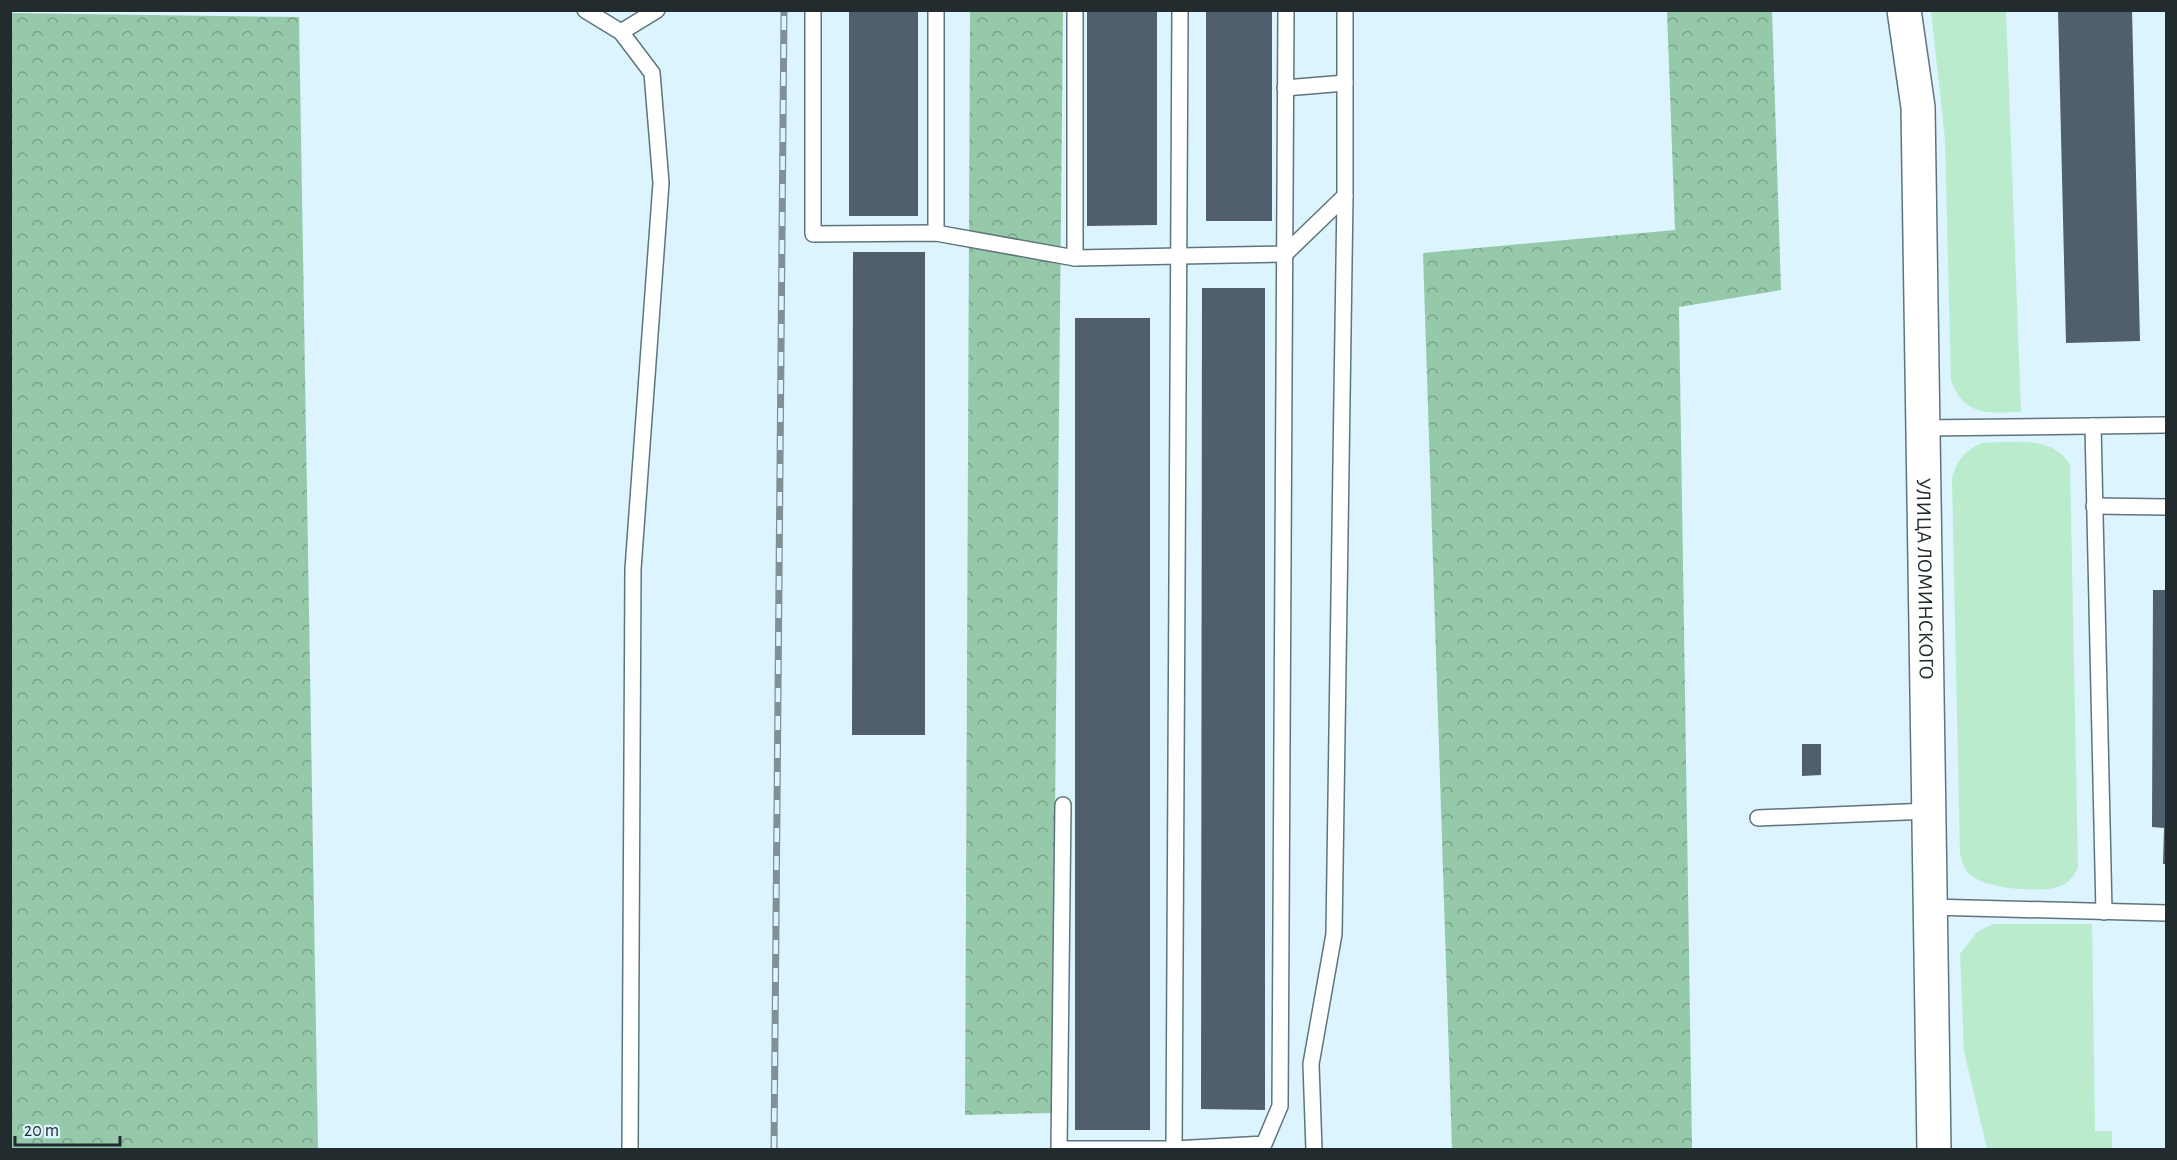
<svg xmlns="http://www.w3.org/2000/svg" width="2177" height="1160" viewBox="0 0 2177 1160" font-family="'Alegreya Sans',sans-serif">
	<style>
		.grass { fill: #baebcd }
		.forest { fill: url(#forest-crowns) }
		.building { fill: #515e6d }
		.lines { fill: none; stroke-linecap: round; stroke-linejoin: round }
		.service-casing { stroke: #5f757d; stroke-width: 18 }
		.tertiary-casing { stroke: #5f757d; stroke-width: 36 }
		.service { stroke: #fff; stroke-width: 15 }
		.tertiary { stroke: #fff; stroke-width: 33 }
		.rail-casing { stroke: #7f9096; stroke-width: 7 }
		.rail { stroke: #dbf4fd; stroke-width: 4.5; stroke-dasharray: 14; stroke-linecap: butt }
		.labels { text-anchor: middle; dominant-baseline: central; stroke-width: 6; stroke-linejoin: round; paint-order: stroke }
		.street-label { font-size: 21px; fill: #222c2f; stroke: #dbf4fd }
	</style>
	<defs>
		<pattern id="forest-crowns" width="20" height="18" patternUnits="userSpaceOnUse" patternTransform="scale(1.5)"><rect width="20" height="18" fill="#95c9a9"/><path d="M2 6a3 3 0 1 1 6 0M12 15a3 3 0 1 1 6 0" fill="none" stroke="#79a38a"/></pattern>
	</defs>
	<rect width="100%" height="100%" fill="#dbf4fd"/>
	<g class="grass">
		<path d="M1931 11H2006L2021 412C1988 413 1963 416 1951 380L1945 139Z"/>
		<path d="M1981 443C2013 443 2052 434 2070 465L2078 868C2073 877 2068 884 2058 887 2039 893 1981 889 1967 872 1964 868 1962 860 1960 855L1952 478C1958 459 1964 452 1981 443Z"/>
		<polygon points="1993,924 2092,924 2095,1131 2112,1131 2112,1149 1987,1149 1964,1051 1960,954 1978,931"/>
	</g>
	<g class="forest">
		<polygon points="970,11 1063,11 1052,1113 965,1115"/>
		<polygon points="1667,11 1772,11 1781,290 1679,307 1692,1149 1452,1149 1423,253 1675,230"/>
		<polygon points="11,13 299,17 318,1149 11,1149"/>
	</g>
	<g class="building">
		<rect x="849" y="10" width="69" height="206"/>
		<polygon points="1087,10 1157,10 1157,225 1087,226"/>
		<rect x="1206" y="10" width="66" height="211"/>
		<polygon points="2058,10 2132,10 2140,341 2066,343"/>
		<polygon points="853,252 925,252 925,735 852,735"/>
		<polygon points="1202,288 1265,288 1265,1110 1201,1109"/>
		<rect x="1075" y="318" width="75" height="812"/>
		<polygon points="2153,590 2166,590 2166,864 2163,864 2164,828 2152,827"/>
		<polygon points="1802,744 1821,744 1821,775 1802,776"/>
	</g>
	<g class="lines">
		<g class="service-casing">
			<g id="service">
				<polyline points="585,10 621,32 652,73 661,183 633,569 630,1150"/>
				<polyline points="813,10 813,234 936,233 1075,258"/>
				<polyline points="1075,10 1075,258 1285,254 1345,196"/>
				<polyline points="621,32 657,10"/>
				<polyline points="1285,88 1345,83"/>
				<polyline points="936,233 936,10"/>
				<polyline points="2093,426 2104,912"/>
				<polyline points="1923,428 2166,425"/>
				<polyline points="2094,506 2166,507"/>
				<polyline points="1063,805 1059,1149 1174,1149 1264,1144 1280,1106 1286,10"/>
				<polyline points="1758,818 1929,811"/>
				<polyline points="1930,907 2166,913"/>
				<polyline points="1174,1149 1180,10"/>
				<polyline points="1314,1150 1311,1064 1334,934 1345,196 1345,10"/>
			</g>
		</g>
		<g class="tertiary-casing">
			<g id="tertiary">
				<path id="s1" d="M1904 10 1918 107 1934 1150"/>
			</g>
		</g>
		<use href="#service" class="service"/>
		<use href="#tertiary" class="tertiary"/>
		<g class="rail-casing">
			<polyline id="rail" points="774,1150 784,10"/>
		</g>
		<use href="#rail" class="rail"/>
	</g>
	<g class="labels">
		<g class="street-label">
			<text stroke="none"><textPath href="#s1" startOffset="570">УЛИЦА ЛОМИНСКОГО</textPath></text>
		</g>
	</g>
	<rect width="2177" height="1160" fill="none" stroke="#222c2f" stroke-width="24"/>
	<path d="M15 1136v9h105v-9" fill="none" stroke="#222c2f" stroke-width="3"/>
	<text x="24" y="1136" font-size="18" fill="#222c2f" stroke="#dbf4fd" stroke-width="4.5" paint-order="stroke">20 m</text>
</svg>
